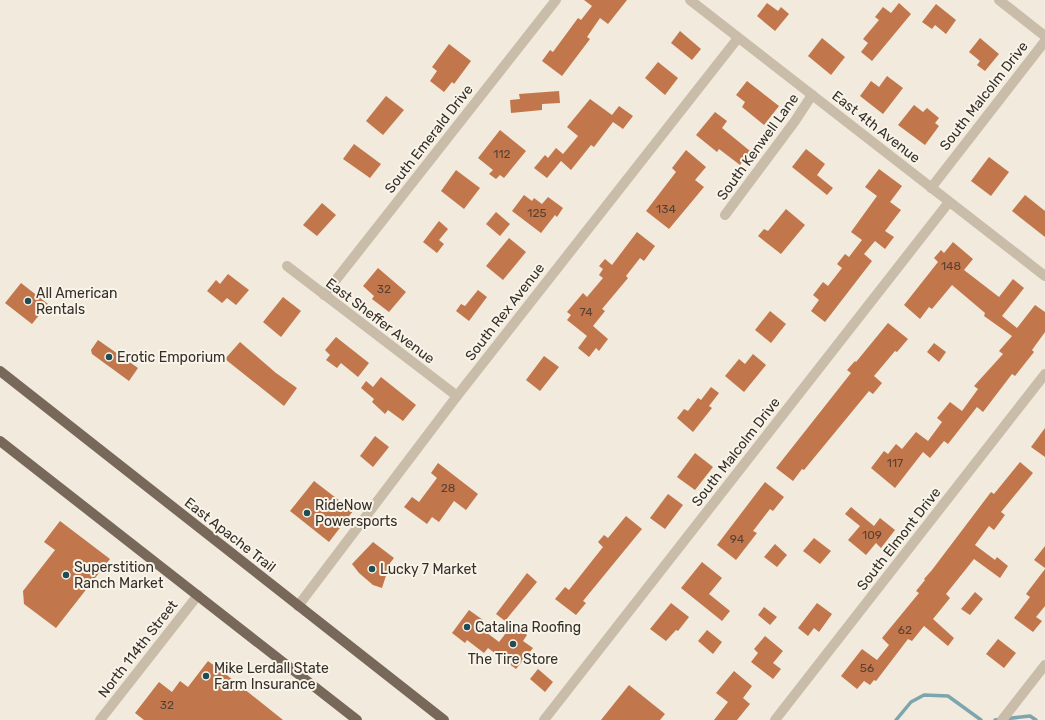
<svg xmlns="http://www.w3.org/2000/svg" width="1045" height="720" viewBox="0 0 1045 720" font-family="Rubik,sans-serif">
	<style>
		.lines { fill: none; stroke-linecap: round; stroke-linejoin: round }
		.stream { stroke: #7da5ad; stroke-width: 3.5 }
		.building { fill: #c1774b }
		.minor { stroke: #c9bca9; stroke-width: 10 }
		.primary { stroke: #78685a; stroke-width: 10 }
		.poi-dot { fill: #204c56; stroke: #f9f4e9; stroke-width: 1.5 }
		.labels { text-anchor: middle; dominant-baseline: central; stroke-width: 4; stroke-linejoin: round; paint-order: stroke }
		.number-label { font-size: 12px; fill: #594132 }
		.street-label { font-size: 14px; fill: #362f29; stroke: #f9f4e9 }
		.poi-label { font-size: 14px; fill: #362f29; stroke: #f9f4e9; text-anchor: start }
	</style>
	<rect width="100%" height="100%" fill="#f1eadd"/>
	<g class="lines">
		<g class="stream">
			<polyline points="896,720 911,702 924,695 948,696 981,720"/>
			<polyline points="995,720 1030,716 1036,720"/>
		</g>
	</g>
	<g class="building">
		<polygon points="584,0 627,0 608,24 600,18 587,37 590,39 562,76 542,61 550,50 553,52 578,18 581,20 592,6"/>
		<polygon points="767,3 778,11 781,7 789,14 775,31 757,16"/>
		<polygon points="899,3 911,14 872,61 861,52 868,43 863,39 879,20 875,17 883,7 891,13"/>
		<polygon points="936,4 956,20 946,34 935,25 932,29 922,22"/>
		<polygon points="680,31 701,49 692,60 671,43"/>
		<polygon points="822,38 845,57 831,75 808,56"/>
		<polygon points="980,38 999,54 985,71 977,65 980,61 969,52"/>
		<polygon points="449,44 471,61 454,84 452,82 444,92 430,81 437,71 432,67"/>
		<polygon points="658,62 678,78 665,95 645,78"/>
		<polygon points="887,76 903,88 883,114 860,96 871,81 879,87"/>
		<polygon points="747,81 779,106 764,125 742,107 745,102 736,95"/>
		<polygon points="559,91 560,103 542,104 542,110 511,113 510,100 520,99 519,94"/>
		<polygon points="386,96 404,110 383,135 366,121"/>
		<polygon points="590,99 612,115 619,106 633,116 623,129 613,122 594,147 591,145 571,170 561,161 547,178 534,168 545,155 548,158 556,148 563,154 578,136 567,127"/>
		<polygon points="914,105 923,112 927,108 939,118 935,123 939,126 925,145 898,125"/>
		<polygon points="715,112 727,121 722,128 750,151 740,165 719,149 717,152 696,135"/>
		<polygon points="500,130 526,151 504,178 500,175 496,179 489,174 493,170 478,158"/>
		<polygon points="354,144 381,164 370,178 343,159"/>
		<polygon points="806,149 825,164 817,175 833,188 827,195 792,167"/>
		<polygon points="686,150 706,167 695,180 704,187 669,229 646,211 676,172 672,168"/>
		<polygon points="989,157 1009,172 991,196 971,181"/>
		<polygon points="879,169 902,186 890,202 901,210 885,231 894,237 885,249 875,241 864,254 872,261 825,322 811,311 819,300 813,295 823,282 828,286 842,268 837,264 845,254 849,257 862,240 851,232 877,196 865,187"/>
		<polygon points="456,170 480,188 464,209 441,191"/>
		<polygon points="524,195 532,201 534,198 542,204 548,197 563,208 557,217 555,215 541,233 512,211"/>
		<polygon points="1025,195 1045,211 1045,237 1012,211"/>
		<polygon points="322,203 336,215 317,236 303,225"/>
		<polygon points="786,209 805,225 781,254 758,236 764,229 768,231"/>
		<polygon points="496,212 510,224 500,236 486,224"/>
		<polygon points="439,221 448,229 439,240 444,244 437,253 423,242"/>
		<polygon points="637,232 655,246 644,261 640,258 626,276 628,278 602,309 605,311 593,326 608,339 599,351 596,348 589,357 578,348 587,336 567,320 571,315 567,312 583,293 587,297 603,278 599,275 603,269 599,266 605,259 612,265"/>
		<polygon points="509,238 526,252 503,280 486,266"/>
		<polygon points="953,242 973,259 964,270 999,297 1013,279 1024,288 1002,316 1017,328 1035,305 1045,312 1045,332 1032,350 1034,352 1015,376 1012,374 983,412 977,407 948,444 944,441 930,458 923,452 895,488 871,468 884,451 888,454 896,444 902,449 916,432 928,441 942,422 937,418 950,402 962,411 978,389 974,386 1003,354 999,351 1012,336 984,316 985,313 952,285 932,309 929,307 920,319 904,305 938,262 934,258 941,250 944,253"/>
		<polygon points="378,268 406,292 389,312 372,299 374,296 363,286"/>
		<polygon points="228,274 249,290 236,305 227,298 222,303 207,291 216,280 220,284"/>
		<polygon points="21,283 48,304 32,324 5,303"/>
		<polygon points="478,290 487,297 469,321 456,311 461,304 465,306"/>
		<polygon points="283,297 301,311 281,337 263,322"/>
		<polygon points="770,311 786,324 771,343 755,330"/>
		<polygon points="888,323 908,339 897,352 895,351 874,376 882,383 873,394 869,391 804,470 802,469 793,481 776,468 851,373 847,370 855,361 856,362"/>
		<polygon points="336,337 369,363 358,377 341,363 337,368 326,360 330,355 325,350"/>
		<polygon points="98,340 138,368 129,381 92,354 91,350"/>
		<polygon points="240,342 276,373 297,388 284,406 225,359"/>
		<polygon points="934,343 946,352 939,362 927,352"/>
		<polygon points="753,354 766,365 744,392 725,376 739,359 745,364"/>
		<polygon points="544,356 559,367 540,391 526,380"/>
		<polygon points="381,377 416,405 403,421 388,410 385,414 372,402 374,399 361,388 366,381 373,387"/>
		<polygon points="711,387 719,393 709,406 712,408 693,432 677,418 684,409 688,411 698,398 701,400"/>
		<polygon points="1045,428 1045,457 1031,447"/>
		<polygon points="375,436 389,447 373,467 360,456"/>
		<polygon points="695,453 713,467 695,490 677,477"/>
		<polygon points="1020,462 1033,473 1001,512 1005,515 994,530 989,526 975,545 995,560 997,557 1008,566 1000,578 974,559 946,594 950,598 933,619 954,638 948,646 924,626 912,641 908,639 876,681 874,680 870,685 864,681 857,689 841,676 862,649 877,660 889,645 882,638 919,593 916,591 925,580 924,579 932,570 991,492 994,494"/>
		<polygon points="438,463 478,494 466,510 454,501 439,522 432,517 427,524 404,507 412,497 419,502 437,478 431,473"/>
		<polygon points="314,481 353,511 329,542 290,511"/>
		<polygon points="765,482 784,497 773,511 770,509 753,531 757,533 736,560 717,545"/>
		<polygon points="668,494 683,505 665,529 650,518"/>
		<polygon points="851,507 874,526 880,518 895,530 881,548 876,543 866,555 848,540 860,526 845,514"/>
		<polygon points="626,516 642,529 583,601 586,603 576,615 555,599 565,587 569,590 603,547 598,542 604,535 608,538"/>
		<polygon points="60,521 110,559 56,628 24,604 23,591 55,550 44,542"/>
		<polygon points="814,538 831,551 820,564 803,551"/>
		<polygon points="373,542 394,558 390,563 382,588 373,585 359,573 352,564"/>
		<polygon points="775,544 787,555 777,567 764,557"/>
		<polygon points="1045,546 1045,568 1034,560"/>
		<polygon points="702,562 722,578 709,594 730,611 722,621 681,588"/>
		<polygon points="1045,569 1045,606 1036,617 1042,621 1033,632 1014,618 1030,597 1026,594"/>
		<polygon points="527,573 537,582 505,621 496,614"/>
		<polygon points="975,592 983,599 970,615 961,609"/>
		<polygon points="671,603 689,617 678,631 676,630 666,641 650,629"/>
		<polygon points="817,603 832,614 819,632 814,628 808,636 798,628"/>
		<polygon points="764,607 777,617 770,625 758,615"/>
		<polygon points="469,610 483,620 478,626 499,642 513,624 527,635 523,641 533,648 516,669 488,648 484,653 467,640 465,643 452,633"/>
		<polygon points="707,630 722,642 713,654 698,641"/>
		<polygon points="765,636 783,651 773,663 781,669 773,679 751,662 758,653 754,649"/>
		<polygon points="998,639 1016,653 1004,668 986,654"/>
		<polygon points="208,661 228,676 283,720 144,720 135,713 159,682 172,692 180,681 188,687"/>
		<polygon points="538,669 553,682 545,692 530,679"/>
		<polygon points="734,671 752,686 743,698 750,704 737,720 714,720 728,702 716,693"/>
		<polygon points="629,685 665,714 660,720 601,720"/>
	</g>
	<g class="lines">
		<g class="minor">
			<polyline points="690,0 1045,276"/>
			<polyline points="999,0 1045,36"/>
			<polyline points="931,188 1045,41"/>
			<polyline points="725,215 795,121 812,95"/>
			<polyline points="287,266 457,396"/>
			<polyline points="324,295 556,0"/>
			<polyline points="298,606 457,396 738,38"/>
			<polyline points="100,720 198,595"/>
			<polyline points="544,720 949,202"/>
			<polyline points="775,720 1045,374"/>
			<polyline points="1002,720 1045,665"/>
		</g>
		<g class="primary">
			<polyline points="0,371 444,720"/>
			<polyline points="0,441 357,720"/>
		</g>
	</g>
	<g class="poi-dot">
		<circle cx="28" cy="301" r="4"/>
		<circle cx="109" cy="357" r="4"/>
		<circle cx="307" cy="513" r="4"/>
		<circle cx="372" cy="569" r="4"/>
		<circle cx="66" cy="575" r="4"/>
		<circle cx="467" cy="627" r="4"/>
		<circle cx="513" cy="644" r="4"/>
		<circle cx="206" cy="676" r="4"/>
	</g>
	<g class="labels">
		<g class="number-label">
			<text x="502" y="154">112</text>
			<text x="666" y="209">134</text>
			<text x="537" y="213">125</text>
			<text x="951" y="266">148</text>
			<text x="384" y="289">32</text>
			<text x="586" y="312">74</text>
			<text x="895" y="463">117</text>
			<text x="448" y="488">28</text>
			<text x="872" y="535">109</text>
			<text x="737" y="539">94</text>
			<text x="905" y="630">62</text>
			<text x="867" y="668">56</text>
			<text x="167" y="705">32</text>
		</g>
		<g class="street-label">
			<text transform="translate(984 96) rotate(-52)">South Malcolm Drive</text>
			<text transform="translate(876 127) rotate(38)">East 4th Avenue</text>
			<text transform="translate(429 139) rotate(-52)">South Emerald Drive</text>
			<text transform="translate(758 147) rotate(-54)">South Kenwell Lane</text>
			<text transform="translate(505 312) rotate(-52)">South Rex Avenue</text>
			<text transform="translate(380 321) rotate(37)">East Sheffer Avenue</text>
			<text transform="translate(736 452) rotate(-52)">South Malcolm Drive</text>
			<text transform="translate(230 535) rotate(38)">East Apache Trail</text>
			<text transform="translate(899 539) rotate(-52)">South Elmont Drive</text>
			<text transform="translate(138 649) rotate(-52)">North 114th Street</text>
		</g>
		<g class="poi-label">
			<text x="36" y="293">All American<tspan x="36" dy="16">Rentals</tspan></text>
			<text x="117" y="357">Erotic Emporium</text>
			<text x="315" y="505">RideNow<tspan x="315" dy="16">Powersports</tspan></text>
			<text x="74" y="567">Superstition<tspan x="74" dy="16">Ranch Market</tspan></text>
			<text x="380" y="569">Lucky 7 Market</text>
			<text x="475" y="627">Catalina Roofing</text>
			<text x="513" y="659" text-anchor="middle">The Tire Store</text>
			<text x="214" y="668">Mike Lerdall State<tspan x="214" dy="16">Farm Insurance</tspan></text>
		</g>
	</g>
</svg>
